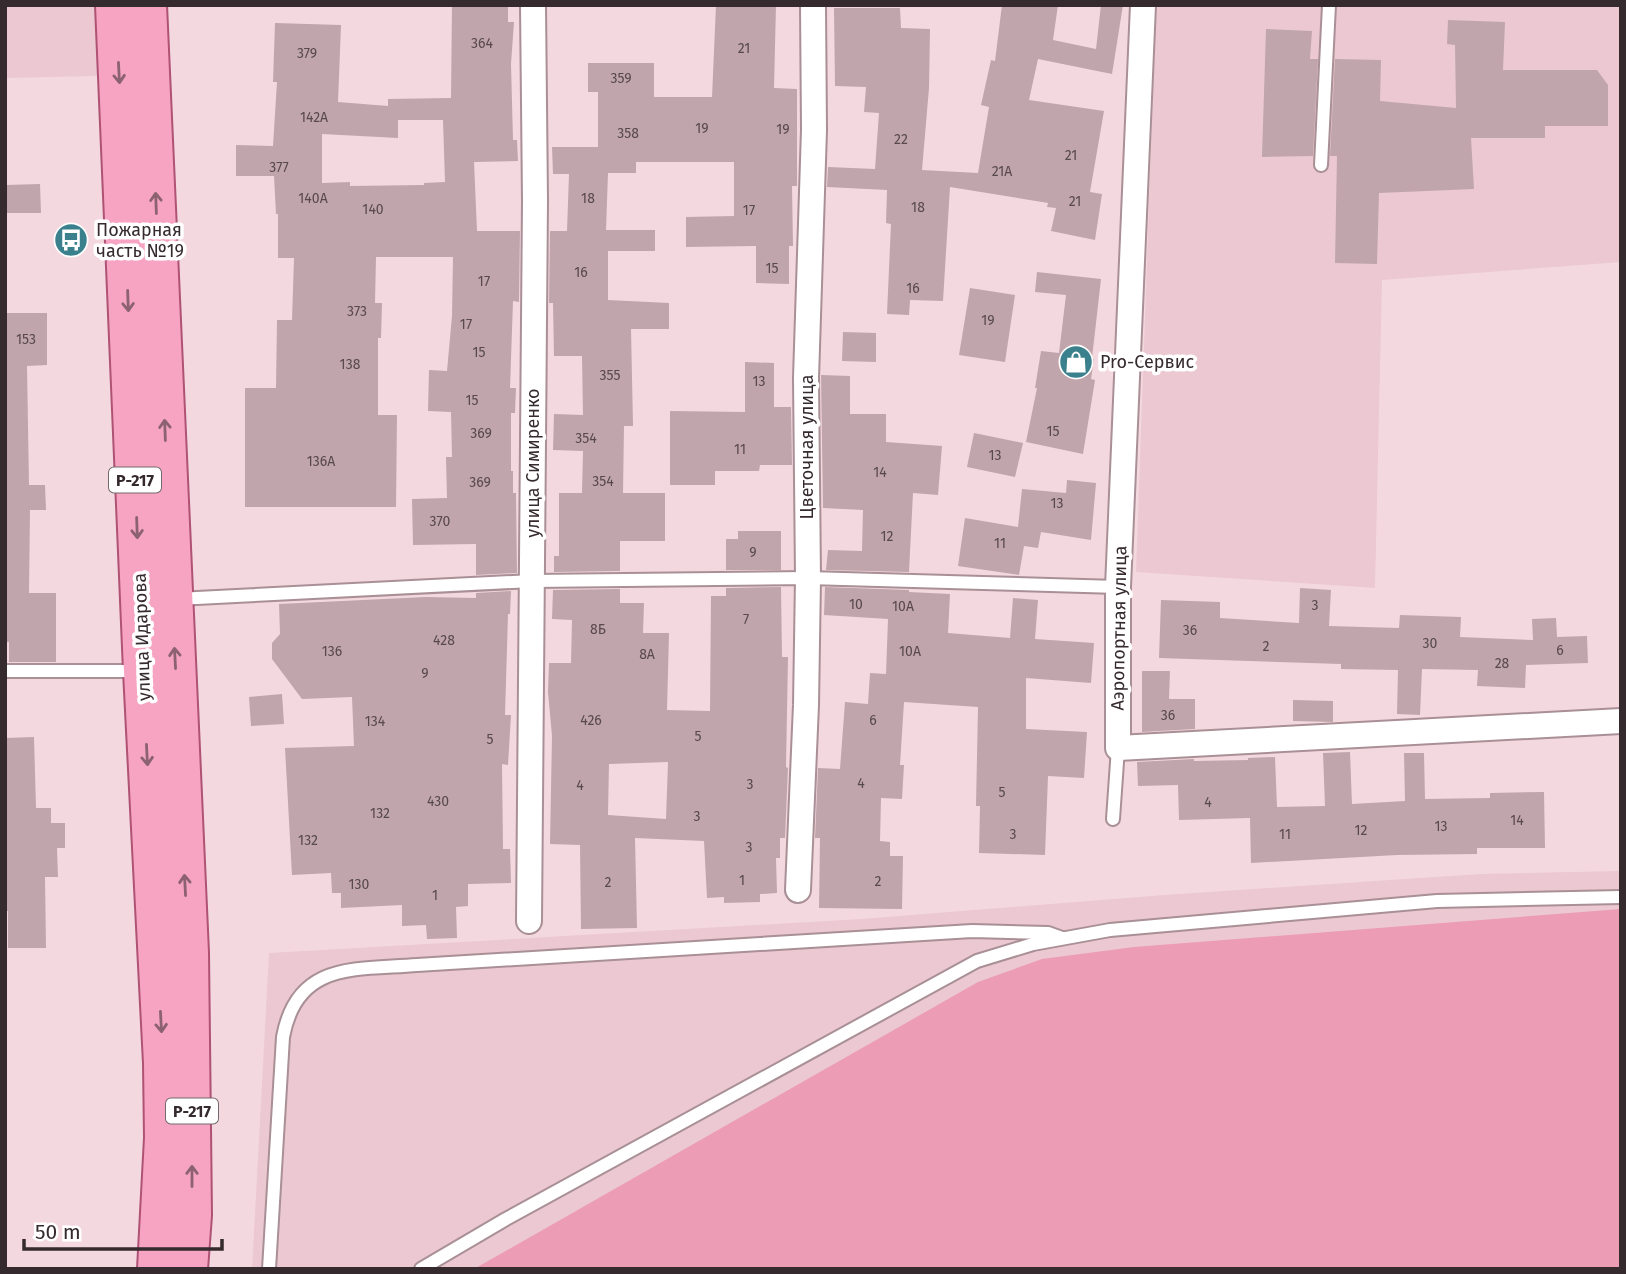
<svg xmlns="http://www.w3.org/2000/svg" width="1626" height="1274" viewBox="0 0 1626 1274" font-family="'Fira Sans',sans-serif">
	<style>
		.built { fill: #ebc8d2 }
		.green { fill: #ec9cb5 }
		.building { fill: #c0a5ad; fill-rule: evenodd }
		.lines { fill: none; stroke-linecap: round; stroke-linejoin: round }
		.service-casing { stroke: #a98f96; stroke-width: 16 }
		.minor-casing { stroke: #a98f96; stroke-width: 28 }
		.primary-casing { stroke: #af5274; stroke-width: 42 }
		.service { stroke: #fff; stroke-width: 12 }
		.minor { stroke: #fff; stroke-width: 24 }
		.primary { stroke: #f7a4c2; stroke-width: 38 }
		.oneway { stroke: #8c6170 }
		.labels { text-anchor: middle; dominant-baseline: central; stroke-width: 7; stroke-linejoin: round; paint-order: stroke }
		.number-label { font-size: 14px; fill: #58494d }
		.shield { fill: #fff; stroke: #726a6c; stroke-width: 2 }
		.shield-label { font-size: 16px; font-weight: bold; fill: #352a2d }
		.poi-label { font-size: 18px; fill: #352a2d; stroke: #fff; text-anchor: start }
		.street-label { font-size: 18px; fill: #352a2d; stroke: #fff }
	</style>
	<rect width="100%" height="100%" fill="#f4d8e0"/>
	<g class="built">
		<polygon points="5,5 95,5 98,76 5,78"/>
		<polygon points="1156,5 1621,5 1621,262 1382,280 1375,588 1136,572"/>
		<polygon points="1621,871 1621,1269 252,1269 269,953 861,919 1164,895 1480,874"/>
	</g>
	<polygon class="green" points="1621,909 1621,1269 474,1269 978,982 1042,959 1134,947"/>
	<g class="building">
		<path d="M452 5H508V22H514L511 64 513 140H517L518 161 474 162 477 231H520L519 302 513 301 510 388H516L515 413H511V471H513V493H516L517 573 476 575V544L413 545 412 499 447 498 446 457H452L451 412 428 411 429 370 447 371 452 316 453 257H376L375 303H382L381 338H378V415H397L396 507H245V388H276L277 320H292L294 258H278V214H276L274 176H236V145L273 146 277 82H273L275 23 341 25 338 102 388 106V99L451 98ZM398 120H443L445 182 424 183V185L350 186V182L322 183V134L398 138Z"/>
		<polygon points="716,5 776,5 774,88 797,89 797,186 792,186 793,246 789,246 789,284 756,283 756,246 686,247 686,217 734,216 734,162 636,162 636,173 608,173 606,230 655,230 655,251 608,251 608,300 669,303 669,329 631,329 633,426 624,426 623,493 665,493 665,541 620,541 620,571 554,572 554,556 559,556 559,493 582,493 583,451 553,450 554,414 583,415 582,356 554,356 553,303 549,303 550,231 567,231 569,174 553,174 552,147 598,147 598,92 588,92 588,63 654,63 654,97 712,97"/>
		<polygon points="1002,5 1058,5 1053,40 1096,49 1101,5 1123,5 1112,74 1038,59 1029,100 1104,111 1090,192 1102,194 1095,240 1051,231 1056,208 1047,207 1048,203 950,187 943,301 910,300 909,315 887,314 891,224 886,223 887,190 827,187 828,167 875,169 879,113 864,112 866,87 835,86 834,8 900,8 901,28 930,29 929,88 922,170 978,173 989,107 981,105 991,60 995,61"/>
		<polygon points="1448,20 1505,22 1503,70 1597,70 1608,85 1608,126 1545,126 1545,138 1471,138 1474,189 1379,193 1377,264 1335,263 1337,156 1330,156 1335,59 1381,60 1380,101 1456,108 1455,45 1447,44"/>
		<polygon points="1266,29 1312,31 1310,59 1318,59 1313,156 1262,157"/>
		<polygon points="40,184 41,213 5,213 5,185"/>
		<polygon points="1037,272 1101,279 1092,358 1094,359 1091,379 1095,380 1083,454 1026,442 1037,388 1035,388 1041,351 1059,353 1066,295 1035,292"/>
		<polygon points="970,288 1015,295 1005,362 959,355"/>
		<polygon points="5,313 47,313 47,365 27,366 29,485 45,485 46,510 30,510 29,593 56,593 56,662 9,662 9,642 5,642"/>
		<polygon points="843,332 876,333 876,362 842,361"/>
		<polygon points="745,362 774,363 774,407 791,407 792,465 760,465 759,471 715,471 715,485 670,485 670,411 745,412"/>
		<polygon points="821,375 850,376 850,414 886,414 886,442 942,446 938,495 913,493 909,572 826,570 828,550 862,551 863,510 823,508"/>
		<polygon points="974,433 1023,443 1015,477 967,467"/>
		<polygon points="1067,480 1096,483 1091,540 1041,532 1038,548 1024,546 1019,575 958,566 965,518 1018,527 1022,489 1066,493"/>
		<polygon points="738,531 781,531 781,570 726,570 726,539 738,539"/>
		<path d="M781 587 782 657H788L786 767 788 768 785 838H780V858H776L777 893 760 894V902L724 903V897L707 898 704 841 635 838 637 928 581 929 580 845 550 844 552 736 548 692 549 663H571L572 620 552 619 553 590 620 589V603H644L643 633H669L667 710 710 711 711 596H726V588ZM668 762 666 819 608 815 609 764Z"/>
		<polygon points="825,587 909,590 909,592 950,594 948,633 1010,638 1013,598 1038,600 1035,639 1094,643 1091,683 1026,678 1026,729 1087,732 1084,778 1048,776 1045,855 979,853 980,806 976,806 978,707 904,702 900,765 904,765 902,799 881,798 880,841 890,842 890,856 903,856 902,909 819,908 820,838 815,838 818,768 840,769 845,702 868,704 870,673 886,674 888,619 824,615"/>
		<polygon points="1300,588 1331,590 1329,626 1399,628 1400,615 1461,617 1460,637 1533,640 1532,619 1556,618 1557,637 1587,636 1588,663 1526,665 1525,688 1477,686 1478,670 1422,669 1420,715 1397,714 1398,670 1341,669 1341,664 1159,658 1161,600 1220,602 1220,618 1299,623"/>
		<polygon points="511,591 510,614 508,614 505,715 511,715 508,765 502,764 503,849 510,849 511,883 468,884 468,906 456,907 457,938 427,939 426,925 402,926 402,905 341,908 341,893 332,893 331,873 292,875 285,748 354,746 352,697 302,699 272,659 272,643 280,634 279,604 426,597 476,598 476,593"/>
		<polygon points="1142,671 1170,671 1169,699 1195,699 1195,729 1142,732"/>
		<polygon points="282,694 284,724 251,726 249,697"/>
		<polygon points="1293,700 1333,701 1333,722 1293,721"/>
		<polygon points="34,737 36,808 51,808 51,823 65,823 65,848 57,848 58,877 45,877 46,948 8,948 8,911 5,911 5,738"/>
		<polygon points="1350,752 1352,804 1405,801 1404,753 1424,753 1425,799 1490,798 1490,793 1544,792 1545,848 1477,848 1477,854 1397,855 1251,863 1250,818 1179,820 1178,785 1138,786 1137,762 1194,759 1194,761 1248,760 1248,758 1275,757 1277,807 1325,806 1323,753"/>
	</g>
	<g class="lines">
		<g class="service-casing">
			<g id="service">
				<polyline points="1321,165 1329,5"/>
				<polyline points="177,599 532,581 808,578 1118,587"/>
				<polyline points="5,671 139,671"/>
				<polyline points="1113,819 1118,748"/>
				<path d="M269 1269 283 1037C297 961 356 970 417 965L972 931 1048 933 1062 938"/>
				<polyline points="421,1269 506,1219 977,961 1033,944 1110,930 1437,901 1621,897"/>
			</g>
		</g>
		<g class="minor-casing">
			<g id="minor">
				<polyline points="1143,5 1118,587 1118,748 1621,721"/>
				<polyline points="798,890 806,705 808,578 806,378 814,130 813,5"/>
				<polyline points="529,921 535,201 533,5"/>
			</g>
		</g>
		<g class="primary-casing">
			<g id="primary">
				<polyline points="115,5 143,671 163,1063 164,1138 157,1269"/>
				<polyline points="147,5 189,953 192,1215 188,1269"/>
			</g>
		</g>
		<use href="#service" class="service"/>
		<use href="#minor" class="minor"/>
		<use href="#primary" class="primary"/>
	</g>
	<defs><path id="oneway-shaft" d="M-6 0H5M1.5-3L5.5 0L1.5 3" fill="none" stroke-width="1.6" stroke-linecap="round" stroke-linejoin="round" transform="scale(1.75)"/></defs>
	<g class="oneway">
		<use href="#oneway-shaft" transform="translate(119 73) rotate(87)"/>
		<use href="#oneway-shaft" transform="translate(156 203) rotate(-92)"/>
		<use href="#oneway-shaft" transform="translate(128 301) rotate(88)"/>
		<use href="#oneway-shaft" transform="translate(165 430) rotate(-92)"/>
		<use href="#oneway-shaft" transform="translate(137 528) rotate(88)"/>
		<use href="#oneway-shaft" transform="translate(175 658) rotate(-93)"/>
		<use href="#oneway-shaft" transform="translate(147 755) rotate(87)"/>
		<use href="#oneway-shaft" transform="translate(185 885) rotate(-93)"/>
		<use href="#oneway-shaft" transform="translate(161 1022) rotate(87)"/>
		<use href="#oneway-shaft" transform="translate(192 1176) rotate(-90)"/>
	</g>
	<defs>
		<g id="bus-disc" transform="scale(1.75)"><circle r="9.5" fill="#3b818d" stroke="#fff"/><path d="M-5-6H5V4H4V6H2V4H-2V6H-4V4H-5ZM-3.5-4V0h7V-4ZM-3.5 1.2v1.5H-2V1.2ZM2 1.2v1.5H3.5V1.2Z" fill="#fff"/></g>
		<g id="shop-disc" transform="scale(1.75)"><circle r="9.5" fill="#3b818d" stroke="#fff"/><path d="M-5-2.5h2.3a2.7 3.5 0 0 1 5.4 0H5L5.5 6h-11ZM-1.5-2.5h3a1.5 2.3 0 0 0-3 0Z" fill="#fff"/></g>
	</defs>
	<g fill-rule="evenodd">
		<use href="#bus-disc" x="71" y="240"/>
		<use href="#shop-disc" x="1076" y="362"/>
	</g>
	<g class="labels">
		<g class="number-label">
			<text x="482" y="43">364</text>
			<text x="744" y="48">21</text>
			<text x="307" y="53">379</text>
			<text x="621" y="78">359</text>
			<text x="314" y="117">142А</text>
			<text x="702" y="128">19</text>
			<text x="783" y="129">19</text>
			<text x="628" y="133">358</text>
			<text x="901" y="139">22</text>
			<text x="1071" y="155">21</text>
			<text x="279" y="167">377</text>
			<text x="1002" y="171">21А</text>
			<text x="313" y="198">140А</text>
			<text x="588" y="198">18</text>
			<text x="1075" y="201">21</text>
			<text x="918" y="207">18</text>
			<text x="373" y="209">140</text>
			<text x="749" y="210">17</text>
			<text x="772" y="268">15</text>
			<text x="581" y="272">16</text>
			<text x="484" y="281">17</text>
			<text x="913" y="288">16</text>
			<text x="357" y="311">373</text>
			<text x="988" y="320">19</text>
			<text x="466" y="324">17</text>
			<text x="26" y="339">153</text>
			<text x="479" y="352">15</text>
			<text x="350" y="364">138</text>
			<text x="610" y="375">355</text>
			<text x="759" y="381">13</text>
			<text x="472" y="400">15</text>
			<text x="1053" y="431">15</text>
			<text x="481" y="433">369</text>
			<text x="586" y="438">354</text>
			<text x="740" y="449">11</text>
			<text x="995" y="455">13</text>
			<text x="321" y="461">136А</text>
			<text x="880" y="472">14</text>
			<text x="603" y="481">354</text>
			<text x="480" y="482">369</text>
			<text x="1057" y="503">13</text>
			<text x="440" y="521">370</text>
			<text x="887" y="536">12</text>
			<text x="1000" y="543">11</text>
			<text x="753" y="552">9</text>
			<text x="856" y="604">10</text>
			<text x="1315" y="605">3</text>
			<text x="903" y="606">10А</text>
			<text x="746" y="619">7</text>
			<text x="598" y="629">8Б</text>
			<text x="1190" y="630">36</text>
			<text x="444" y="640">428</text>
			<text x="1430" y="643">30</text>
			<text x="1266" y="646">2</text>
			<text x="1560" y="650">6</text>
			<text x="332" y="651">136</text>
			<text x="910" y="651">10А</text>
			<text x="647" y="654">8А</text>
			<text x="1502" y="663">28</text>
			<text x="425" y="673">9</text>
			<text x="1168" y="715">36</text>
			<text x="591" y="720">426</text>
			<text x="873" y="720">6</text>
			<text x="375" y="721">134</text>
			<text x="698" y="736">5</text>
			<text x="490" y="739">5</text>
			<text x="861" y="783">4</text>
			<text x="750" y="784">3</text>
			<text x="580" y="785">4</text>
			<text x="1002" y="792">5</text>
			<text x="438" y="801">430</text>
			<text x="1208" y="802">4</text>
			<text x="380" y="813">132</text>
			<text x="697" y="816">3</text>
			<text x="1517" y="820">14</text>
			<text x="1441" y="826">13</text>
			<text x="1361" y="830">12</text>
			<text x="1013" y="834">3</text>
			<text x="1285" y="834">11</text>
			<text x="308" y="840">132</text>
			<text x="749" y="847">3</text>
			<text x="742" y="880">1</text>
			<text x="878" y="881">2</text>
			<text x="608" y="882">2</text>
			<text x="359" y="884">130</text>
			<text x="435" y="895">1</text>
		</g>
		<g class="shield">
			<rect x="109" y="467.5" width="52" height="25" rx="5"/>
			<rect x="166" y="1098.5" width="52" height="25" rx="5"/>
		</g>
		<g class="shield-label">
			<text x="135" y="480">Р-217</text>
			<text x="192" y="1111">Р-217</text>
		</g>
		<g class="poi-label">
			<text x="96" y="230">Пожарная<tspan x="96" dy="21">часть №19</tspan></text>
			<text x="1100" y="362">Pro-Сервис</text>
		</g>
		<g class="street-label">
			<text transform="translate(807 447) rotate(-90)">Цветочная улица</text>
			<text transform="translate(533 463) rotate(-90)">улица Симиренко</text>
			<text transform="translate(1119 628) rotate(-89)">Аэропортная улица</text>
			<text transform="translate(142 637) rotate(-92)">улица Идарова</text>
		</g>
	</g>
	<rect width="1626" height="1274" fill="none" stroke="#352a2d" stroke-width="14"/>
	<path d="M24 1239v10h198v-10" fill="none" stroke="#352a2d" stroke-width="3.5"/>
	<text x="35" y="1239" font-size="21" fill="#352a2d" stroke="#ffffff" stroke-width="5" paint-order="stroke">50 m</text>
</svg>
